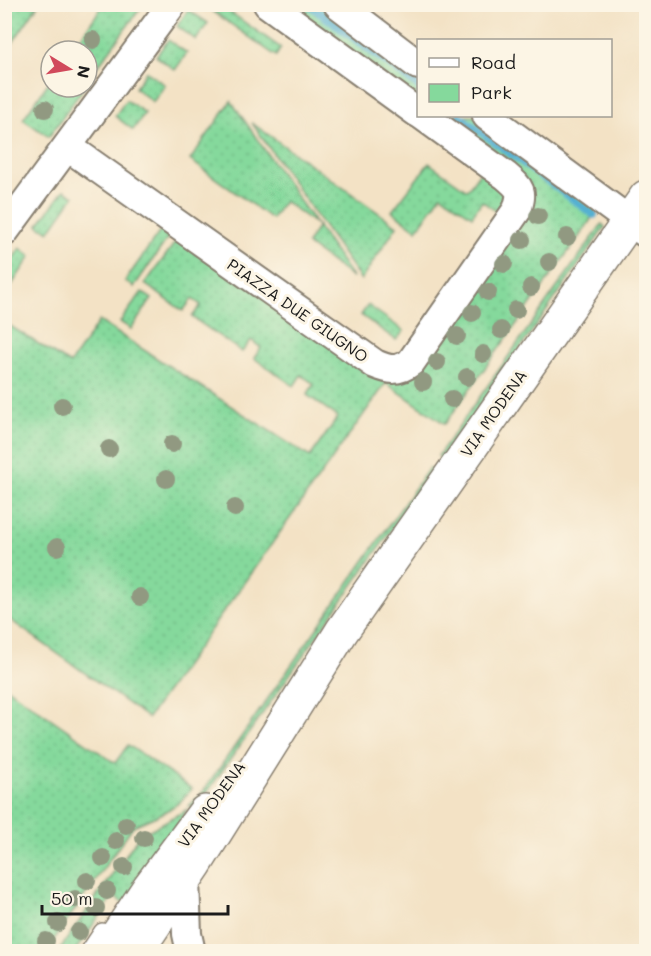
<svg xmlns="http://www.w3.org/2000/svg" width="651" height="956" viewBox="0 0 651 956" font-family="Mali,sans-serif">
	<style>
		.green { fill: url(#green-dots); stroke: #507a5c; stroke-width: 1.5 }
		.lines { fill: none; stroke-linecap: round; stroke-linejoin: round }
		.stream { stroke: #54b0d2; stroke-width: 8 }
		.lane-casing { stroke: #887f70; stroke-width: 18 }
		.street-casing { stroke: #887f70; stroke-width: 32 }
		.secondary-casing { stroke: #887f70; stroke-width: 36 }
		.lane { stroke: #fff; stroke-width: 15 }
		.street { stroke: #fff; stroke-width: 28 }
		.secondary { stroke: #fff; stroke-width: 33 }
		.tree { fill: #919981 }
		.labels { text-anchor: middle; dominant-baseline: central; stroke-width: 6; stroke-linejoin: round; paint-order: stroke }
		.street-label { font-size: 16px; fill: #1c1c1c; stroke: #fcf5e5 }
	</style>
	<defs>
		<pattern id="green-dots" width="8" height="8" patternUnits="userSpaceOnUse" patternTransform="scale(1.5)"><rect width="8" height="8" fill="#85d99c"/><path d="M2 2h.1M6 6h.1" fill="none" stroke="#72ba86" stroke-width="1.8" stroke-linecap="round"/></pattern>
	</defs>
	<rect width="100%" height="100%" fill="#fcf5e5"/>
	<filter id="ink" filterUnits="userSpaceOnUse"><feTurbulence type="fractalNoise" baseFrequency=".0167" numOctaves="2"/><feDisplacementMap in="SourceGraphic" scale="12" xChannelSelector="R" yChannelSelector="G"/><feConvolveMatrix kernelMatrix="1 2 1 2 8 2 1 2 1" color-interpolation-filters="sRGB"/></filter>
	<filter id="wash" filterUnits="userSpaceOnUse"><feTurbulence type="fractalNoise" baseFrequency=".008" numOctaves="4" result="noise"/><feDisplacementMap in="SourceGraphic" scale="24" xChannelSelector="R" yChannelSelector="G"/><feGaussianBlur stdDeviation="1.35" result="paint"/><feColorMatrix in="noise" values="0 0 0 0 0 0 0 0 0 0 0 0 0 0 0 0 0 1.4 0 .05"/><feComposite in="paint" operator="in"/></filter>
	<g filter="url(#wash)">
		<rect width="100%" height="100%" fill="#f3e2c5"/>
		<g class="green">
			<polygon points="5,4 38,5 5,54 4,5"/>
			<polygon points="104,4 143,5 98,66 87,58 87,51 77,51 73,48"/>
			<polygon points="204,5 220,5 281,48 276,56"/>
			<polygon points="285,5 326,5 418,74 418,101"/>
			<polygon points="188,10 208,23 196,40 177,26"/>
			<polygon points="168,40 187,53 175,70 156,56"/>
			<polygon points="146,71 165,85 153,102 135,88"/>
			<polygon points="51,79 51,87 84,87 49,137 23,119"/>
			<polygon points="126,100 145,113 133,130 115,116"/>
			<polygon points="231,101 353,278 307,244 318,226 284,201 272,219 190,160"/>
			<polygon points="438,116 475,116 598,207 588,224 445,424 386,383 148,718 5,616 4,322 70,364 99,321 310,457 338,417 307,395 314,384 301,375 294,386 254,358 261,348 251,340 242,352 192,317 201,305 192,299 183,311 145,284 179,237 386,382 530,204"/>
			<polygon points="252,123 397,226 361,280"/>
			<path d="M429 163 467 190 481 171C499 188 508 189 501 215L482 201 472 216 441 195 417 230 392 211Z"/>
			<polygon points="64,190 74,196 49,232 38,225"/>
			<polygon points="602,224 605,227 442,460 438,456"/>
			<polygon points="163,227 172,232 134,287 125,281"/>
			<polygon points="20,248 31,256 9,289 5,285 5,271"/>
			<polygon points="142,292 152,299 131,329 120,322"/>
			<polygon points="368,305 404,331 396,340 361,315"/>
			<polygon points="429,468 433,471 201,801 192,808 189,806 202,793"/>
			<polygon points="4,686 115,763 128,745 192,789 179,803 163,813 133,826 46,951 5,951"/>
			<polygon points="188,809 126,905 113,896 75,951 58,952 141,833 150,830"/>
		</g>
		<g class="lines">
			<g class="stream">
				<polyline points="308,4 418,86"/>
				<polyline points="459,116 594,215"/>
			</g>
		</g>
	</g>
	<g filter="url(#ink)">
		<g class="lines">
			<g class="lane-casing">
				<polyline id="lane" points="88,952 102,931"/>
			</g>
			<g class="street-casing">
				<g id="street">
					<polyline points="268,4 418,113"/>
					<polyline points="338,4 418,65"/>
					<polyline points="487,116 646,233"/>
					<path d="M68 147 375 364C389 370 398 372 411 362L517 210C523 191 521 189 506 176L423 116"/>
					<polyline points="4,232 172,4"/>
					<polyline points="185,879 187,934 191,952"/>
				</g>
			</g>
			<g class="secondary-casing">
				<g id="secondary">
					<polyline points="106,952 150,886 205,812"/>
					<polyline points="136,952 195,865 342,631 646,197"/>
				</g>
			</g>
			<use href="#lane" class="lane"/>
			<use href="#street" class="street"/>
			<use href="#secondary" class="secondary"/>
		</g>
		<g class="tree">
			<circle cx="93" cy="40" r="9"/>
			<circle cx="45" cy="109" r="9"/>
			<circle cx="538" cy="216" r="9"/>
			<circle cx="567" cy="237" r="9"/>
			<circle cx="522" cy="240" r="9"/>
			<circle cx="549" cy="262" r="9"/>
			<circle cx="504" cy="264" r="9"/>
			<circle cx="531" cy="287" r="9"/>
			<circle cx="488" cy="292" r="9"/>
			<circle cx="516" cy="310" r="9"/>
			<circle cx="472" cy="313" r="9"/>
			<circle cx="501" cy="330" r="9"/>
			<circle cx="457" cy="336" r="9"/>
			<circle cx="483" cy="354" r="9"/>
			<circle cx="437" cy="362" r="9"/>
			<circle cx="467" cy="377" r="9"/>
			<circle cx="423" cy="382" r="9"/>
			<circle cx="452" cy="399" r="9"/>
			<circle cx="62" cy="406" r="9"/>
			<circle cx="172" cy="444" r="9"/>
			<circle cx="109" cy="449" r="9"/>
			<circle cx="166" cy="479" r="9"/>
			<circle cx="235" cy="508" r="9"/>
			<circle cx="57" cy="547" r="9"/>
			<circle cx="140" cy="597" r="9"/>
			<circle cx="126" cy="825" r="9"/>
			<circle cx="144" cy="838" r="9"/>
			<circle cx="116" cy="841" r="9"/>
			<circle cx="103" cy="858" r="9"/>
			<circle cx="124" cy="867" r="9"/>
			<circle cx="87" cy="881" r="9"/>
			<circle cx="107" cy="891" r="9"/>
			<circle cx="75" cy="899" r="9"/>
			<circle cx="96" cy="908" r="9"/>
			<circle cx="58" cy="923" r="9"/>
			<circle cx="79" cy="932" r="9"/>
			<circle cx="46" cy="941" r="9"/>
		</g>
	</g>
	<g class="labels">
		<g class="street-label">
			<text transform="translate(298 310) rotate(35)">PIAZZA DUE GIUGNO</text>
			<text transform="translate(493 413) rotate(-55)">VIA MODENA</text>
			<text transform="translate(211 804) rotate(-54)">VIA MODENA</text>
		</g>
	</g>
	<rect width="651" height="956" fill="none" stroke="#fcf5e5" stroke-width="24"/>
	<rect x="417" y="39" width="195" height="78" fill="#fcf5e5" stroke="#a29e95" stroke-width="1.5"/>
	<rect x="429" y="58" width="30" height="9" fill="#ffffff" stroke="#a29e95" stroke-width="1.5"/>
	<text x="471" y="69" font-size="18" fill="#1c1c1c">Road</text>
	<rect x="429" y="84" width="30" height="18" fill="#85d99c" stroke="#a29e95" stroke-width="1.5"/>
	<text x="471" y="99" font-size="18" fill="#1c1c1c">Park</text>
	<g transform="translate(69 69) rotate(101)"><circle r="28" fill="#fcf5e5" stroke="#a29e95" stroke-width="1.5"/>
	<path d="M0-4.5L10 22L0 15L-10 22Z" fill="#d1495b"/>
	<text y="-9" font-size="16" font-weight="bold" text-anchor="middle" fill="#1c1c1c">N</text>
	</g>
	<path d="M42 905v9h186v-9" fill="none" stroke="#1c1c1c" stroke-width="3"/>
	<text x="51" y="905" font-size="18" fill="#1c1c1c" stroke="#fcf5e5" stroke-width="4.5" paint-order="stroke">50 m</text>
</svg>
